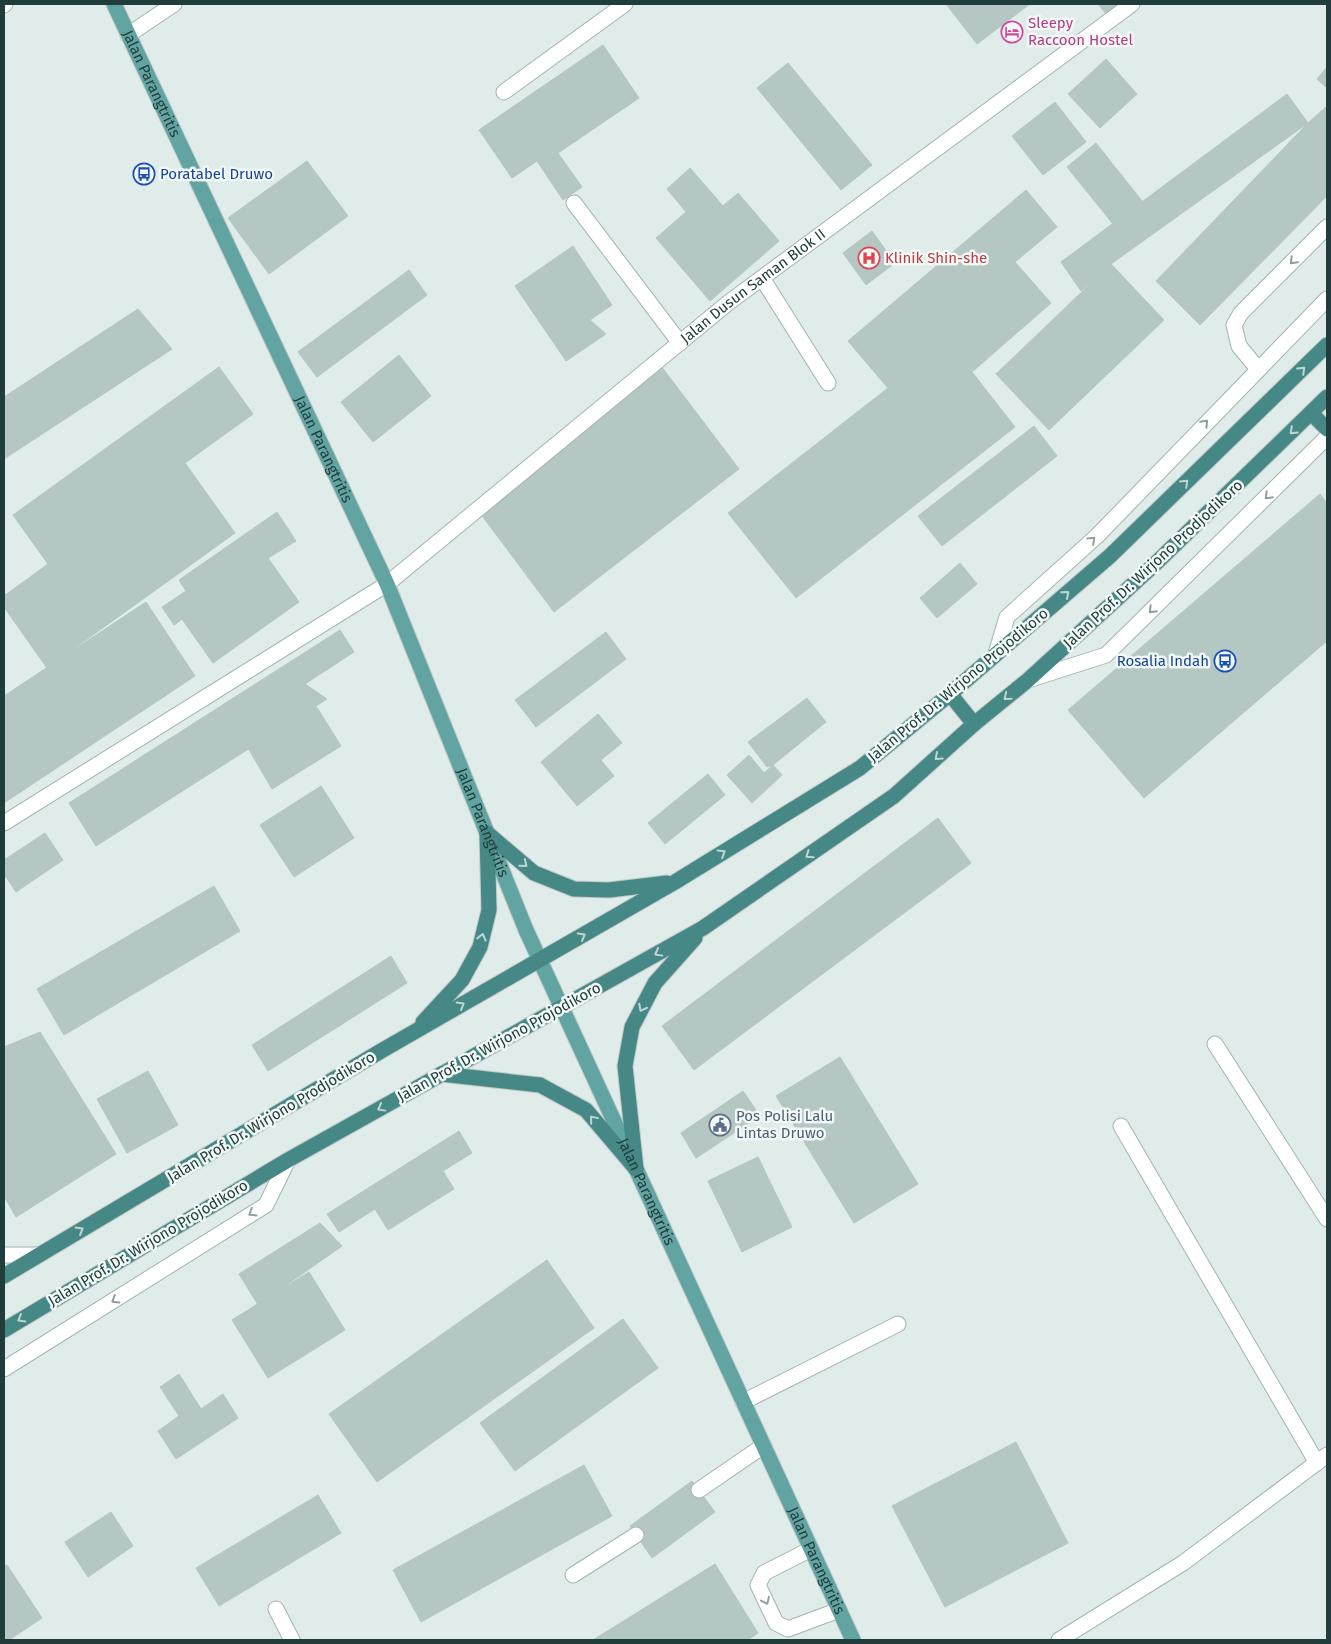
<svg xmlns="http://www.w3.org/2000/svg" width="1331" height="1644" viewBox="0 0 1331 1644" font-family="'Fira Sans',sans-serif">
	<style>
		.building { fill: #b5c7c3; stroke: #b2c6c2 }
		.lines { fill: none; stroke-linecap: round; stroke-linejoin: round }
		.service-casing { stroke: #a3b4b1; stroke-width: 17 }
		.minor-casing { stroke: #a3b4b1; stroke-width: 17 }
		.tertiary-casing { stroke: #a3b4b1; stroke-width: 17 }
		.primary-casing { stroke: #c1c9c8; stroke-width: 17 }
		.trunk-casing { stroke: #c1c9c8; stroke-width: 17 }
		.service { stroke: #fff; stroke-width: 15 }
		.minor { stroke: #fff; stroke-width: 15 }
		.tertiary { stroke: #fff; stroke-width: 15 }
		.primary { stroke: #62a4a1; stroke-width: 15 }
		.trunk { stroke: #468886; stroke-width: 15 }
		.oneway { stroke: #909e9d }
		.oneway2 { stroke: #bed6d4 }
		.labels { text-anchor: middle; dominant-baseline: central; stroke-width: 5; stroke-linejoin: round; paint-order: stroke }
		.hotel-label { font-size: 15px; fill: #b23c85; stroke: #f1f8f6; text-anchor: start }
		.street-label { font-size: 15px; fill: #203d3b; stroke: #f1f8f6 }
		.transit-label { font-size: 15px; fill: #164399; stroke: #f1f8f6; text-anchor: start }
		.health-label { font-size: 15px; fill: #be3a42; stroke: #f1f8f6; text-anchor: start }
		.service-label { font-size: 15px; fill: #4e5e75; stroke: #f1f8f6; text-anchor: start }
	</style>
	<rect width="100%" height="100%" fill="#e0ece9"/>
	<g class="building">
		<polygon points="946,4 1030,4 977,44"/>
		<polygon points="1098,4 1122,4 1107,15"/>
		<polygon points="603,45 639,98 558,153 582,187 563,200 537,161 512,178 479,130"/>
		<polygon points="1106,59 1137,94 1100,128 1068,94"/>
		<polygon points="788,63 872,165 841,190 757,88"/>
		<polygon points="1327,67 1327,88 1317,79"/>
		<polygon points="1287,94 1308,123 1111,264 1081,291 1061,262"/>
		<polygon points="1055,102 1086,142 1043,175 1012,136"/>
		<polygon points="1327,106 1327,196 1200,325 1156,281 1308,123"/>
		<polygon points="1096,143 1142,201 1113,224 1067,167"/>
		<polygon points="307,161 348,216 269,274 228,218"/>
		<polygon points="690,168 723,206 738,193 779,241 710,301 656,238 686,212 667,189"/>
		<polygon points="1026,190 1057,227 1015,262 1051,303 972,372 1015,427 796,598 728,513 888,388 848,341"/>
		<polygon points="872,231 895,263 866,285 843,253"/>
		<polygon points="573,246 612,305 590,320 606,334 566,361 515,286"/>
		<polygon points="1111,264 1164,320 1049,430 996,374"/>
		<polygon points="409,270 427,295 317,377 298,352"/>
		<polygon points="138,309 172,349 4,459 4,397"/>
		<polygon points="399,355 431,396 373,442 341,402"/>
		<polygon points="661,366 739,469 554,612 480,513"/>
		<polygon points="219,367 253,414 185,463 235,533 47,668 4,607 4,596 48,564 13,515"/>
		<polygon points="1034,426 1057,456 942,546 918,516"/>
		<polygon points="1320,494 1327,503 1327,641 1144,798 1068,710"/>
		<polygon points="277,512 296,541 268,558 174,625 162,607 186,591 179,580"/>
		<polygon points="268,558 299,602 213,663 182,619"/>
		<polygon points="960,563 977,584 937,618 920,598"/>
		<polygon points="146,602 195,676 4,803 4,696"/>
		<polygon points="340,630 354,652 305,684 327,699 96,846 69,803"/>
		<polygon points="606,632 626,659 536,727 515,700"/>
		<polygon points="807,698 826,722 773,765 767,767 748,742"/>
		<polygon points="316,706 341,746 272,789 248,748"/>
		<polygon points="598,714 622,743 601,760 614,776 577,806 541,762"/>
		<polygon points="749,755 764,773 773,765 782,775 752,803 727,775"/>
		<polygon points="708,774 725,795 665,844 648,823"/>
		<polygon points="321,786 354,838 294,877 260,825"/>
		<polygon points="938,818 971,863 694,1070 662,1026"/>
		<polygon points="45,833 63,860 16,892 4,874 4,860"/>
		<polygon points="214,886 240,931 64,1035 37,989"/>
		<polygon points="391,956 407,983 268,1071 252,1045"/>
		<polygon points="40,1032 116,1154 16,1217 4,1196 4,1047"/>
		<polygon points="840,1057 918,1184 854,1223 776,1096"/>
		<polygon points="148,1071 178,1125 127,1153 97,1099"/>
		<polygon points="743,1091 760,1116 696,1158 681,1133"/>
		<polygon points="459,1131 472,1153 443,1171 454,1189 388,1230 375,1209 339,1232 327,1214"/>
		<polygon points="758,1157 792,1227 742,1252 708,1181"/>
		<polygon points="320,1223 342,1246 258,1305 239,1274"/>
		<polygon points="547,1260 594,1328 377,1482 329,1414"/>
		<polygon points="309,1272 345,1330 268,1378 232,1320"/>
		<polygon points="623,1319 658,1368 515,1471 480,1423"/>
		<polygon points="179,1374 201,1409 223,1394 238,1418 176,1459 158,1431 179,1416 160,1387"/>
		<polygon points="1016,1442 1068,1543 945,1607 892,1506"/>
		<polygon points="584,1465 612,1516 421,1622 393,1570"/>
		<polygon points="692,1481 715,1512 652,1558 630,1526"/>
		<polygon points="318,1495 341,1533 219,1606 196,1568"/>
		<polygon points="111,1512 133,1546 88,1577 65,1542"/>
		<polygon points="715,1564 758,1633 748,1640 593,1640"/>
		<polygon points="7,1565 42,1618 9,1640 4,1640 4,1567"/>
	</g>
	<g class="lines">
		<g class="service-casing">
			<g id="service">
				<polyline points="128,35 174,4"/>
				<polyline points="504,92 625,4"/>
				<polyline points="1258,369 1239,346 1234,325 1241,313 1327,227"/>
				<polyline points="4,823 387,584"/>
				<polyline points="743,1402 898,1324"/>
				<polyline points="699,1490 763,1446"/>
				<polyline points="811,1549 764,1573 758,1585 776,1623 788,1629 839,1610"/>
				<polyline points="573,1575 636,1535"/>
			</g>
		</g>
		<g class="minor-casing">
			<g id="minor">
				<polyline points="4,5 5,4"/>
				<polyline points="574,203 680,343"/>
				<polyline points="762,278 828,383"/>
				<path id="s1" d="M387 584 728 303 1132 4"/>
				<polyline points="1215,1044 1327,1219"/>
				<polyline points="1121,1126 1317,1463"/>
				<polyline points="276,1609 292,1640"/>
				<polyline points="1059,1640 1183,1563 1327,1455"/>
			</g>
		</g>
		<g class="tertiary-casing">
			<g id="tertiary">
				<polyline points="996,654 1007,617 1097,536 1327,299"/>
				<polyline points="1028,680 1106,655 1327,437"/>
				<polyline points="4,1255 38,1255"/>
				<polyline points="4,1369 266,1205 288,1160"/>
			</g>
		</g>
		<g class="primary-casing">
			<g id="primary">
				<path id="s2" d="M114 4 387 584 526 930 853 1640"/>
			</g>
		</g>
		<g class="trunk-casing">
			<g id="trunk">
				<polyline points="1311,413 1327,429"/>
				<polyline points="950,694 974,724"/>
				<polyline points="487,833 534,873 574,889 609,890 667,883"/>
				<polyline points="423,1022 462,980 480,947 489,910 487,833"/>
				<polyline points="441,1074 540,1085 586,1110 636,1169"/>
				<polyline points="636,1169 625,1066 632,1027 655,983 695,938"/>
				<polyline points="4,1276 381,1051 675,882 860,768 950,694 1110,556 1327,345"/>
				<polyline points="4,1330 288,1160 703,928 894,796 974,724 1028,680 1154,565 1327,397"/>
			</g>
		</g>
		<use href="#service" class="service"/>
		<use href="#minor" class="minor"/>
		<use href="#tertiary" class="tertiary"/>
		<use href="#primary" class="primary"/>
		<use href="#trunk" class="trunk"/>
	</g>
	<defs><path id="oneway-chevron" d="M-2-3.5L2.5 0L-2 3.5" fill="none" stroke-width="1.6" stroke-linecap="round" stroke-linejoin="round" transform="scale(1.25)"/></defs>
	<g class="oneway">
		<use href="#oneway-chevron" transform="translate(1293 261) rotate(135)"/>
		<use href="#oneway-chevron" transform="translate(1205 423) rotate(-46)"/>
		<use href="#oneway-chevron" transform="translate(1268 496) rotate(135)"/>
		<use href="#oneway-chevron" transform="translate(1092 540) rotate(-43)"/>
		<use href="#oneway-chevron" transform="translate(1152 610) rotate(135)"/>
		<use href="#oneway-chevron" transform="translate(252 1213) rotate(148)"/>
		<use href="#oneway-chevron" transform="translate(115 1300) rotate(148)"/>
		<use href="#oneway-chevron" transform="translate(766 1601) rotate(65)"/>
	</g>
	<g class="oneway2">
		<use href="#oneway-chevron" transform="translate(1302 370) rotate(-44)"/>
		<use href="#oneway-chevron" transform="translate(1293 431) rotate(136)"/>
		<use href="#oneway-chevron" transform="translate(1185 483) rotate(-44)"/>
		<use href="#oneway-chevron" transform="translate(1066 594) rotate(-41)"/>
		<use href="#oneway-chevron" transform="translate(1007 697) rotate(141)"/>
		<use href="#oneway-chevron" transform="translate(938 757) rotate(138)"/>
		<use href="#oneway-chevron" transform="translate(722 853) rotate(-32)"/>
		<use href="#oneway-chevron" transform="translate(809 855) rotate(145)"/>
		<use href="#oneway-chevron" transform="translate(524 864) rotate(40)"/>
		<use href="#oneway-chevron" transform="translate(582 936) rotate(-30)"/>
		<use href="#oneway-chevron" transform="translate(482 937) rotate(-76)"/>
		<use href="#oneway-chevron" transform="translate(658 953) rotate(151)"/>
		<use href="#oneway-chevron" transform="translate(461 1005) rotate(-30)"/>
		<use href="#oneway-chevron" transform="translate(642 1008) rotate(117)"/>
		<use href="#oneway-chevron" transform="translate(381 1108) rotate(151)"/>
		<use href="#oneway-chevron" transform="translate(593 1119) rotate(-130)"/>
		<use href="#oneway-chevron" transform="translate(80 1230) rotate(-31)"/>
		<use href="#oneway-chevron" transform="translate(21 1319) rotate(149)"/>
	</g>
	<defs>
		<g id="hotel-ring" transform="scale(1.125)"><circle r="9.5" fill="#f1f8f6" stroke="#d1479c" stroke-width="1.5"/><path d="M-6-4.5h1.5V1H6V5H4.5V3h-9V5H-6ZM-4 0a1.8 1.8 0 1 1 3.6 0ZM.5 0V-2.5h3Q6-2.5 6 0Z" fill="#d1479c"/></g>
		<g id="bus-ring" transform="scale(1.125)"><circle r="9.5" fill="#f1f8f6" stroke="#1a4fb4" stroke-width="1.5"/><path d="M-5-6H5V4H4V6H2V4H-2V6H-4V4H-5ZM-3.5-4V0h7V-4ZM-3.5 1.2v1.5H-2V1.2ZM2 1.2v1.5H3.5V1.2Z" fill="#1a4fb4"/></g>
		<g id="hospital-ring" transform="scale(1.125)"><circle r="9.5" fill="#f1f8f6" stroke="#e0444e" stroke-width="1.5"/><path d="M-5-5h3v3.5h4V-5h3V5h-3V1.5h-4V5h-3Z" fill="#e0444e"/></g>
		<g id="civic-ring" transform="scale(1.125)"><circle r="9.5" fill="#f1f8f6" stroke="#5c6f8a" stroke-width="1.5"/><path d="M-.6-6.5H3V-4.5H.6V-3L4-1V1h2V6H-6V1h2V-1L-.6-3ZM-1.2 2.5V6h2.4V2.5Z" fill="#5c6f8a"/></g>
	</defs>
	<g fill-rule="evenodd">
		<use href="#hotel-ring" x="1012" y="32"/>
		<use href="#bus-ring" x="144" y="174"/>
		<use href="#hospital-ring" x="869" y="258"/>
		<use href="#bus-ring" x="1225" y="661"/>
		<use href="#civic-ring" x="720" y="1125"/>
	</g>
	<g class="labels">
		<g class="hotel-label">
			<text x="1028" y="23">Sleepy<tspan x="1028" dy="17">Raccoon Hostel</tspan></text>
		</g>
		<g class="street-label">
			<text stroke="none"><textPath href="#s2" startOffset="88">Jalan Parangtritis</textPath></text>
			<text stroke="none"><textPath href="#s1" startOffset="472">Jalan Dusun Saman Blok II</textPath></text>
			<text stroke="none"><textPath href="#s2" startOffset="492">Jalan Parangtritis</textPath></text>
			<text transform="translate(1153 564) rotate(-43)">Jalan Prof. Dr. Wirjono Prodjodikoro</text>
			<text transform="translate(958 685) rotate(-40)">Jalan Prof. Dr. Wirjono Projodikoro</text>
			<text stroke="none"><textPath href="#s2" startOffset="898">Jalan Parangtritis</textPath></text>
			<text transform="translate(499 1042) rotate(-29)">Jalan Prof. Dr. Wirjono Projodikoro</text>
			<text transform="translate(271 1117) rotate(-31)">Jalan Prof. Dr. Wirjono Prodjodikoro</text>
			<text stroke="none"><textPath href="#s2" startOffset="1302">Jalan Parangtritis</textPath></text>
			<text transform="translate(148 1243) rotate(-31)">Jalan Prof. Dr. Wirjono Projodikoro</text>
			<text stroke="none"><textPath href="#s2" startOffset="1708">Jalan Parangtritis</textPath></text>
		</g>
		<g class="transit-label">
			<text x="160" y="174">Poratabel Druwo</text>
			<text x="1209" y="661" text-anchor="end">Rosalia Indah</text>
		</g>
		<g class="health-label">
			<text x="885" y="258">Klinik Shin-she</text>
		</g>
		<g class="service-label">
			<text x="736" y="1116">Pos Polisi Lalu<tspan x="736" dy="17">Lintas Druwo</tspan></text>
		</g>
	</g>
	<rect width="1331" height="1644" fill="none" stroke="#203d3b" stroke-width="10"/>
</svg>
